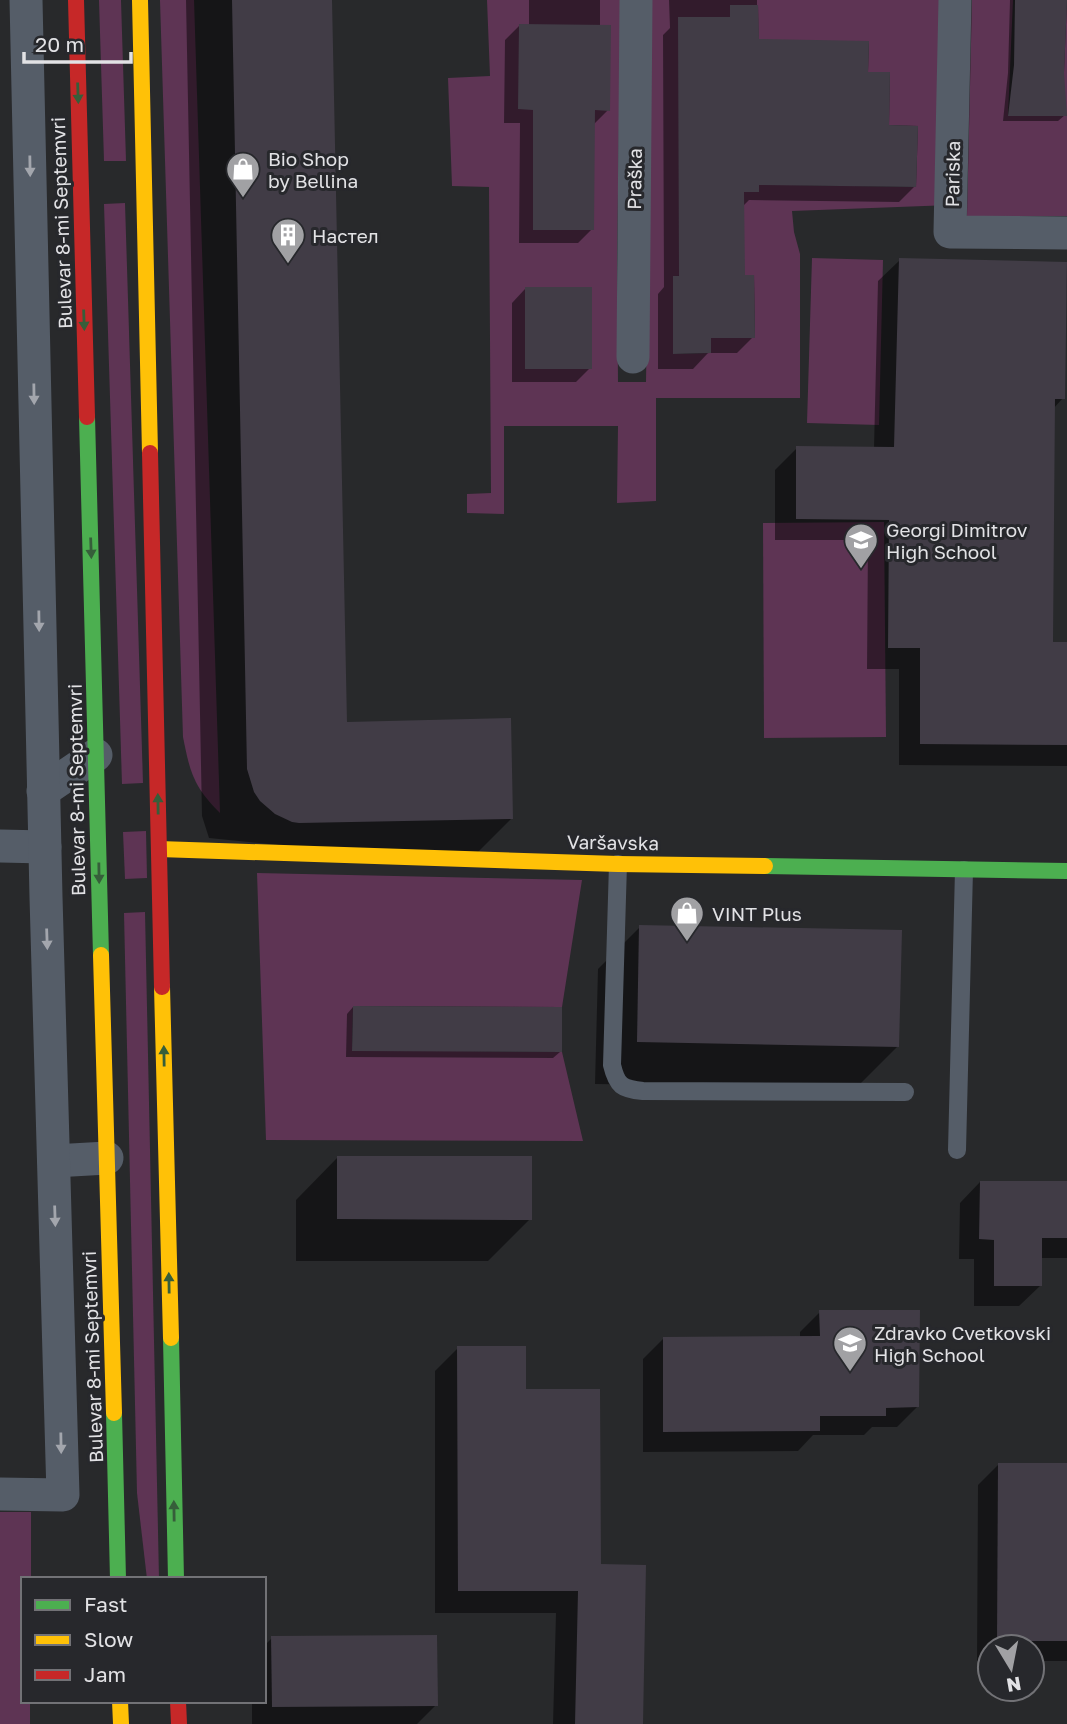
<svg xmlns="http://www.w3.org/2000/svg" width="1067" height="1724" viewBox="0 0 1067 1724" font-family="'Golos Text',sans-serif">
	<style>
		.green { fill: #5e3454; fill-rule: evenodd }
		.shadow { fill: #0007 }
		.building { fill: #413c46 }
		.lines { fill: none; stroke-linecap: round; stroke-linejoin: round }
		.lane { stroke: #555d68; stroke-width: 18 }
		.street { stroke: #555d68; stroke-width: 33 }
		.fast { stroke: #4caf50; stroke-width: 16 }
		.slow { stroke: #ffc107; stroke-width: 16 }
		.jam { stroke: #c62828; stroke-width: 16 }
		.oneway { fill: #365e3a }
		.oneway2 { fill: #a3a6ad }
		.labels { text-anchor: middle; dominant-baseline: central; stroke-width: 6; stroke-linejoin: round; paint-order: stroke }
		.poi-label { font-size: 19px; fill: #e2e2e5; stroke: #27282c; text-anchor: start }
		.street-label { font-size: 19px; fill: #e2e2e5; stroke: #27282c }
	</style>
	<rect width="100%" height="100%" fill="#28292b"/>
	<g class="green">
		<polygon points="99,0 121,0 126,161 104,161"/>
		<path d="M160 0H194L220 813C194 787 190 773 183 737Z"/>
		<path d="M487 0H621L617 258 618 382H646L652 0H939L951 205 792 211 794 232 800 254V398H656V501L617 503 618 426H504V514L467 513V494L491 493 489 187 452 186 448 78 490 76ZM730 5H758L759 65 678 17H730ZM869 42 868 72H890L889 125 918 126 916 187 790 185ZM759 128V192H744V226L680 148ZM754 275 755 337 711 338 710 353 673 354V276Z"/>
		<polygon points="972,0 1013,0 1008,115 1064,72 1067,0 1067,216 967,216"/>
		<polygon points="125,203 143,783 122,784 104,204"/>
		<polygon points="812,258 883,260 879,425 807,423"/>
		<polygon points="884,522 886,737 764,738 763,523"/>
		<polygon points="146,831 147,878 125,879 123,832"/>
		<polygon points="257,873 582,880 562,1007 353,1006 352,1050 562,1052 583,1141 266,1140"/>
		<polygon points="145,912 159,1579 147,1579 137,1493 124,913"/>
		<polygon points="0,1512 31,1512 31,1579 23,1579 23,1701 30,1701 30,1724 0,1724"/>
	</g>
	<g class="shadow">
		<polygon points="186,0 331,0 346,723 512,818 466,864 209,838 202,816"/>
		<polygon points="529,0 600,0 600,27 608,110 594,124 592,229 578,243 519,243 520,123 504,123 505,40 519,26 529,26"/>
		<polygon points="669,0 757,0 757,41 867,73 888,127 915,186 899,202 749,200 743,206 743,277 753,337 737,353 708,353 693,369 658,369 658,294 664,287 663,35 670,28"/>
		<polygon points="1010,0 1065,0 1062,72 1065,115 1058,121 1003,121 1008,73"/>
		<polygon points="900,260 1067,264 1063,398 1053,409 1051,644 1067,644 1067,766 899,765 899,669 867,669 868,540 775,540 775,470 797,448 874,448 878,281"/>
		<polygon points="525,289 590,368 576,382 512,382 512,303"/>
		<polygon points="640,927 898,1046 856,1088 595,1084 598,969"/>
		<polygon points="353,1007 560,1052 553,1058 346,1057 347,1014"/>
		<polygon points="338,1157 530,1219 488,1261 296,1261 296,1200"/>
		<polygon points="980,1182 1067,1183 1067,1258 1040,1258 1040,1286 1019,1306 974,1306 974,1259 959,1259 960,1203"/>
		<polygon points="820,1312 917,1407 897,1427 872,1427 864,1435 813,1435 798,1451 643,1452 643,1359 663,1339 800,1338 800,1332"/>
		<polygon points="458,1348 599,1566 641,1724 553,1724 556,1613 435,1613 435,1371"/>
		<polygon points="999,1464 1067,1465 1067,1661 1032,1661 1032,1647 990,1647 990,1661 977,1661 978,1485"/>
		<polygon points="272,1638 436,1705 417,1724 252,1724 252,1701 264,1701 264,1646"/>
	</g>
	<g class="building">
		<polygon points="232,0 332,0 347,722 511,718 513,819 299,823 292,822 275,814 260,801 254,792 247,769"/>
		<polygon points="1015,0 1067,0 1064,72 1067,116 1008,116 1014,65"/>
		<polygon points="730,5 758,5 759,39 869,41 868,72 890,72 889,125 918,126 916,187 759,185 759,192 744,192 745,275 754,275 755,338 711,338 711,353 673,354 673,276 679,276 678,17 730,17"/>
		<polygon points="519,24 611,25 610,111 595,110 594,230 533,230 533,110 518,109"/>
		<polygon points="899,258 1067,262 1065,399 1055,399 1053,642 1067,642 1067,745 920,744 920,648 888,648 889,520 796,519 796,446 894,447"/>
		<rect x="525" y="287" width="67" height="82"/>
		<polygon points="639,925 902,930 899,1047 637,1042"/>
		<polygon points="353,1006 562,1007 562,1052 352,1051"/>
		<polygon points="337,1156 532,1156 532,1220 337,1219"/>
		<polygon points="980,1181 1067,1181 1067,1238 1042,1238 1042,1286 994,1286 994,1240 979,1239"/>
		<polygon points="819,1310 920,1310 919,1407 886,1408 886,1416 820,1416 820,1431 663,1432 663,1337 820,1336"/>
		<polygon points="457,1346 526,1346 526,1389 600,1389 601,1564 646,1565 643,1724 575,1724 578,1591 458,1591"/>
		<polygon points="998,1463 1067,1463 1067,1641 997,1641"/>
		<polygon points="437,1635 438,1706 272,1707 271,1636"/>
	</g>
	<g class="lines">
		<g class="lane">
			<path d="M618 864 612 1065C617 1086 622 1089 643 1091L905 1092"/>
			<polyline points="957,1150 964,870"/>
		</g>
		<g class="street">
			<polyline points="955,0 950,232 1067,233"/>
			<polyline points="633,357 636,0"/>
			<polyline points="43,791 96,755"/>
			<polyline points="0,846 45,847"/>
			<polyline points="54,1161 107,1158"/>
			<polyline points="0,1494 63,1495 46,897 26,0"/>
		</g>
		<g class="fast">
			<polyline points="87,417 101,955"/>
			<polyline points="765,866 1067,871"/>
			<polyline points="171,1338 176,1579"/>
			<polyline points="114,1413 118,1579"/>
		</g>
		<g class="slow">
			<polyline points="140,0 150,453"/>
			<polyline points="159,849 618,864 765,866"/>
			<polyline points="101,955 114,1413"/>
			<polyline points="162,987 171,1338"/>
			<polyline points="120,1701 121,1724"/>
		</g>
		<g class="jam">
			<polyline points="76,0 87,417"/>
			<polyline points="150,453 162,987"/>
			<polyline points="178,1701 179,1724"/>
		</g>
	</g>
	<defs><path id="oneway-solid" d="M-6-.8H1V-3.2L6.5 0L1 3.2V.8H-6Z" transform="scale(1.75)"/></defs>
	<g class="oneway">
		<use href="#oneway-solid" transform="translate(78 93) rotate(88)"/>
		<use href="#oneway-solid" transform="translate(84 320) rotate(88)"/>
		<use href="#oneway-solid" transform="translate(91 548) rotate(88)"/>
		<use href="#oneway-solid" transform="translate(158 804) rotate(-91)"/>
		<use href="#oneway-solid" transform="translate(99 873) rotate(89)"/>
		<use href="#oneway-solid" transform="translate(164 1056) rotate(-91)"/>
		<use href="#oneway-solid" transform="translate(169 1283) rotate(-91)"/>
		<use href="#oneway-solid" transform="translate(174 1511) rotate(-91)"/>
	</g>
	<g class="oneway2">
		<use href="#oneway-solid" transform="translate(30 166) rotate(89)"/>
		<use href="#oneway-solid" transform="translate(34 394) rotate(89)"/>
		<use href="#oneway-solid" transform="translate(39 621) rotate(89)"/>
		<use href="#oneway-solid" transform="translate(47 939) rotate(88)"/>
		<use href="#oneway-solid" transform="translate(55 1216) rotate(88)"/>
		<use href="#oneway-solid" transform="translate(61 1443) rotate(89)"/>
	</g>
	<defs>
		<g id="shop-pin" transform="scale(1.75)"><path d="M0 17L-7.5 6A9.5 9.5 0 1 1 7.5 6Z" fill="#a1a1a4" stroke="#27282c"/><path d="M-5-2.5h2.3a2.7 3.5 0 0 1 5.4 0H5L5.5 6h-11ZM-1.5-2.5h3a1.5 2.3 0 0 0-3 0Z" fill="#fff"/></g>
		<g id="building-pin" transform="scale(1.75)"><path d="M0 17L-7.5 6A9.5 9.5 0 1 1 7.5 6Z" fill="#a1a1a4" stroke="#27282c"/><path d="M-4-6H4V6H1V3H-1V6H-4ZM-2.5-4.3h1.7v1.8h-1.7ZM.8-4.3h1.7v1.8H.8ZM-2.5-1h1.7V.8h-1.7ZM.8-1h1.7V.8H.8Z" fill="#fff"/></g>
		<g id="school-pin" transform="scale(1.75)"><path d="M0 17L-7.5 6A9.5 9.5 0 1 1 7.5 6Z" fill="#a1a1a4" stroke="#27282c"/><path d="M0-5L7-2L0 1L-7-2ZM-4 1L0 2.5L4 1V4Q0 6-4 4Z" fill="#fff"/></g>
	</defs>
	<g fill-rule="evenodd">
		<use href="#shop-pin" x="243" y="169"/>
		<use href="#building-pin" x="288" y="235"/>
		<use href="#school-pin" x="861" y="540"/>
		<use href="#shop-pin" x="687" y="913"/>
		<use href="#school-pin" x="850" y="1343"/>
	</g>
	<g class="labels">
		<g class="poi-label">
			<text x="268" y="158">Bio Shop<tspan x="268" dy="22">by Bellina</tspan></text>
			<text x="312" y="235">Настел</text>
			<text x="886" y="529">Georgi Dimitrov<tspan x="886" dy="22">High School</tspan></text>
			<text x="712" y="913">VINT Plus</text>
			<text x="874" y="1332">Zdravko Cvetkovski<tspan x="874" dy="22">High School</tspan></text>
		</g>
		<g class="street-label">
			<text transform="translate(952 174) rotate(-89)">Pariska</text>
			<text transform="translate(634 179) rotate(-89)">Praška</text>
			<text transform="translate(61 223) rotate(-92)">Bulevar 8-mi Septemvri</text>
			<text transform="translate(76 790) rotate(-91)">Bulevar 8-mi Septemvri</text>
			<text transform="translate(613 842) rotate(1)">Varšavska</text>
			<text transform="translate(92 1357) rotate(-92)">Bulevar 8-mi Septemvri</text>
		</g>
	</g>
	<rect x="21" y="1577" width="245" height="126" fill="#27282c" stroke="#727276" stroke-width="2"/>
	<rect x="35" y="1600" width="35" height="10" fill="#4caf50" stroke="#727276" stroke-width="2"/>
	<text x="84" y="1612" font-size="21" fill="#e2e2e5">Fast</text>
	<rect x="35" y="1635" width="35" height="10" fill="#ffc107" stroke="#727276" stroke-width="2"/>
	<text x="84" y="1647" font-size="21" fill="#e2e2e5">Slow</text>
	<rect x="35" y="1670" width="35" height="10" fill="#c62828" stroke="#727276" stroke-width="2"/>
	<text x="84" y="1682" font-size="21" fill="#e2e2e5">Jam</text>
	<g transform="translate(1011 1668) rotate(170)"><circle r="33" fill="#27282c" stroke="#727276" stroke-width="2"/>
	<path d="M0-5L12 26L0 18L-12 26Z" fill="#a1a1a4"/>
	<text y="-10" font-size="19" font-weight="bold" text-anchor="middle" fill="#e2e2e5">N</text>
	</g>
	<path d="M24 52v10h107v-10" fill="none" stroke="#e2e2e5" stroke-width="3.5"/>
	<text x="35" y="52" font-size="21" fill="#e2e2e5" stroke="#27282c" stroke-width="5" paint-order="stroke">20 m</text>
</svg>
